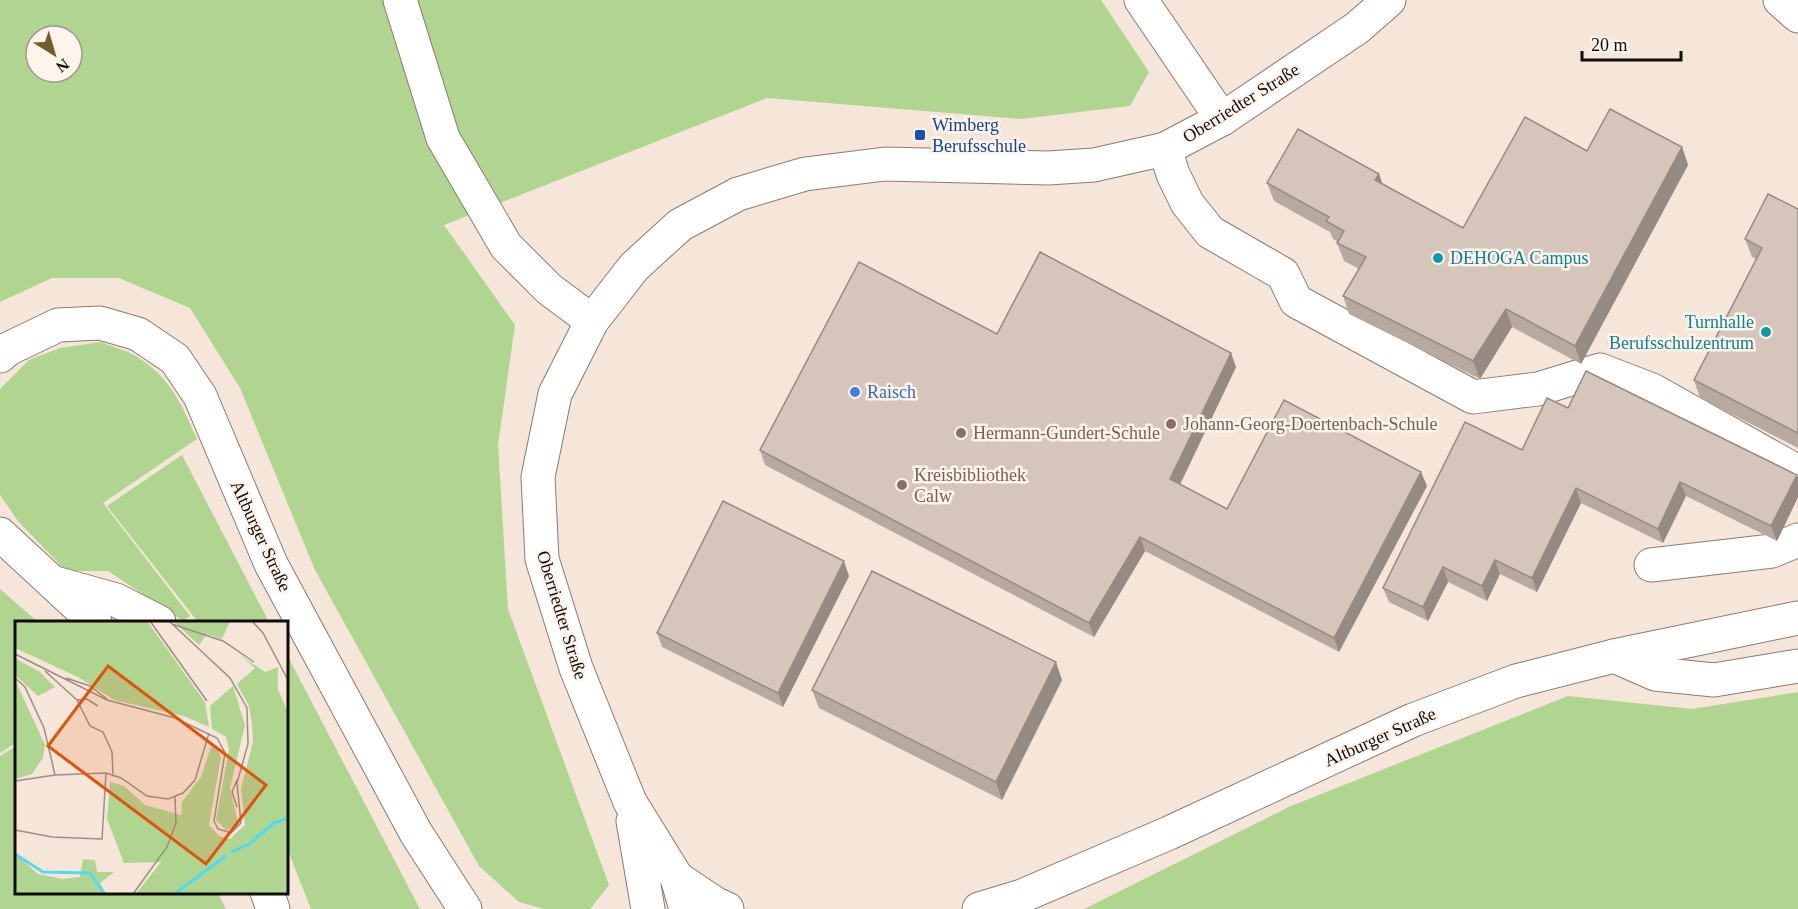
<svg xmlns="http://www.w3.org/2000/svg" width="1798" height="909" viewBox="0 0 1798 909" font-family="Georgia,serif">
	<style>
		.green { fill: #b0d591; fill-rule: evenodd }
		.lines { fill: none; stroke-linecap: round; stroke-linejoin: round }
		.minor-casing { stroke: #8a7b70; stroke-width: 35 }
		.minor { stroke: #fff; stroke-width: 33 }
		.wall { fill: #b8a9a0 }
		.shaded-wall { fill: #968a82 }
		.building { fill: #d6c5ba; stroke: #968a82; stroke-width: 1.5 }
		.transit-dot { fill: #1a4fb4; stroke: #fef4ec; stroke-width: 2 }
		.culture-dot { fill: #0f9aa8; stroke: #fef4ec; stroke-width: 2 }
		.shop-dot { fill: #3f7fe0; stroke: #fef4ec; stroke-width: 2 }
		.education-dot { fill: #8d6e63; stroke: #fef4ec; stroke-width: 2 }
		.labels { text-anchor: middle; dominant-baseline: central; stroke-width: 5; stroke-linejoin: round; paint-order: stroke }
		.street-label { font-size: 18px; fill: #120c09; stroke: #fef4ec }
		.transit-label { font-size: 18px; fill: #164399; stroke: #fef4ec; text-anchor: start }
		.culture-label { font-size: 18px; fill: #0d838f; stroke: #fef4ec; text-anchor: start }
		.shop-label { font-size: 18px; fill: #366cbe; stroke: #fef4ec; text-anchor: start }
		.education-label { font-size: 18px; fill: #785e54; stroke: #fef4ec; text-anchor: start }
		.inset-river { fill: none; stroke: #4edbf4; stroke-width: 3 }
		.inset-road { fill: none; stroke: #9b8e86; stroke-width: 1.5 }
		.view { fill: #dd550c; fill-opacity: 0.15; stroke: #dd550c; stroke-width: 3 }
		.inset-edge { fill: none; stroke: #120c09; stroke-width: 3 }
	</style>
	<rect width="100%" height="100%" fill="#f6e5d9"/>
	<g class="green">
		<path d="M0 0H1101L1149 72 1130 106 1021 119 767 98 444 225 515 325 498 445 508 609 609 885 590 909H544L519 902 479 866 315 570 240 388 190 308 119 278H52L0 302ZM36 36H72V72H36Z"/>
		<path d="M101 342C112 347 126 350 136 356 171 378 181 403 197 439L103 503 190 616 183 621 108 571H66L18 521 0 495V389L29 360 60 348Z"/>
		<polygon points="182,455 269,622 198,622 107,506"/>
		<polygon points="0,589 38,622 16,622 16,743 0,753"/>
		<polygon points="286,655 287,655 420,909 311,909 287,848"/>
		<polygon points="1798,692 1798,909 1084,909 1291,806 1568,696 1692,709"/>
		<polygon points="16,746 16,892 218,893 226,909 0,909 0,756"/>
	</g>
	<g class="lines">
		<g class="minor-casing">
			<g id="minor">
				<polyline points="400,0 443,138 506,246 549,289 592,321"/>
				<polyline points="1141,0 1222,119"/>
				<polyline points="1780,0 1798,16"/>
				<polyline points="1165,149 1173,174 1187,203 1210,232 1283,274 1296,301 1473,397 1538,389 1600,370 1652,390 1798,472"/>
				<polyline points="0,356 8,349 58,325 100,323 138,334 175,359 200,396 271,564 416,833 465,909"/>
				<polyline points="0,534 95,622"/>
				<polyline points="1651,565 1772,551 1798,540"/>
				<polyline points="55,583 116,600 159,622"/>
				<polyline points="1614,656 1655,674 1714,680 1798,666"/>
				<polyline points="633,821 648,909"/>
				<polyline points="677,878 716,904 727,909"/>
				<polyline points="267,892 273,909"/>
				<polyline points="686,909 677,878 630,802 576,668 542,559 538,477 555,394 592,321 634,267 680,225 738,194 805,174 885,164 1048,168 1094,165 1165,149 1222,119 1357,28 1389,0"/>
				<polyline points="979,909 1022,896 1169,833 1413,720 1516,681 1614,656 1798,618"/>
			</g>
		</g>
		<use href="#minor" class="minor"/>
	</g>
	<g class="wall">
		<polygon points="1682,147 1688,165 1581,364 1512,327 1480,379 1349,314 1343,296 1359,269 1344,261 1337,243 1338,242 1333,239 1330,232 1274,201 1267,183 1379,174 1382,183 1463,228 1587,151"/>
		<polygon points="1798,209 1798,448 1700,398 1694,380 1756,259 1752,257 1745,239"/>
		<polygon points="997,334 1236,367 1180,484 1227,509 1427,486 1339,652 1145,551 1094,637 765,465 760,450"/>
		<polygon points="1568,408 1797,475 1798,478 1798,497 1777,541 1686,496 1663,543 1581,503 1537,592 1500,574 1487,601 1448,582 1428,621 1389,602 1383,588 1522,450"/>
		<polygon points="849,576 783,707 662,647 657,633"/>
		<polygon points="1062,680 1002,800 819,708 812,690"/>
	</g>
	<g class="shaded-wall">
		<polygon points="1682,147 1688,165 1581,364 1575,346"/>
		<polygon points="1379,174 1385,192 1375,180"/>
		<polygon points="1506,309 1512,327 1480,379 1473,361"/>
		<polygon points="1231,353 1236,367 1176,493 1170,479"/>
		<polygon points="1421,472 1427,486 1339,652 1334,638"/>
		<polygon points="1797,475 1798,478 1798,497 1777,541 1771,526"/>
		<polygon points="1680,482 1686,496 1663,543 1658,529"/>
		<polygon points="1576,488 1581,503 1537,592 1532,578"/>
		<polygon points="1140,537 1145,551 1094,637 1089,623"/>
		<polygon points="1495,560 1500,574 1487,601 1482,586"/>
		<polygon points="844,561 849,576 783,707 778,693"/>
		<polygon points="1443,567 1448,582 1428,621 1423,607"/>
		<polygon points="1056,662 1062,680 1002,800 996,782"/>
	</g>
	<g class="building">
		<polygon points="1610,109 1682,147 1575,346 1506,309 1473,361 1343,296 1366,257 1337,243 1344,231 1326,221 1329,217 1267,183 1298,129 1379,174 1375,180 1463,228 1525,117 1587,151"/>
		<polygon points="1768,194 1798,209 1798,433 1694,380 1762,248 1745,239"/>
		<polygon points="1040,252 1231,353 1170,479 1227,509 1284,400 1421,472 1334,638 1140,537 1089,623 760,450 859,262 997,334"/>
		<polygon points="1586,371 1797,475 1771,526 1680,482 1658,529 1576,488 1532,578 1495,560 1482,586 1443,567 1423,607 1383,588 1465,422 1522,450 1547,398 1568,408"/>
		<polygon points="723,501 844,561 778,693 657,633"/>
		<polygon points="872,571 1056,662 996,782 812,690"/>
	</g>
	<rect class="transit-dot" x="914" y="129" width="12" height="12" rx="3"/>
	<g class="culture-dot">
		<circle cx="1438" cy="258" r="6"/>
		<circle cx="1766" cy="332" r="6"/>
	</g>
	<circle class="shop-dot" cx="855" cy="392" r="6"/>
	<g class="education-dot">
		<circle cx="1171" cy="424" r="6"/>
		<circle cx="961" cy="433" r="6"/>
		<circle cx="902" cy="485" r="6"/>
	</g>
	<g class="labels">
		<g class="street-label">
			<text transform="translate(1241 103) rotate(-32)">Oberriedter Straße</text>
			<text transform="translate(261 536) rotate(65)">Altburger Straße</text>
			<text transform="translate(562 615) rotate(73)">Oberriedter Straße</text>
			<text transform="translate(1380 737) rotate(-24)">Altburger Straße</text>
		</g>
		<g class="transit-label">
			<text x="932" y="125">Wimberg<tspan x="932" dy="21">Berufsschule</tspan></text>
		</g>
		<g class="culture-label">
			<text x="1450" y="258">DEHOGA Campus</text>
			<text x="1754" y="322" text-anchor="end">Turnhalle<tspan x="1754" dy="21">Berufsschulzentrum</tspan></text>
		</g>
		<g class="shop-label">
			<text x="867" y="392">Raisch</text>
		</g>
		<g class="education-label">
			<text x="1183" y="424">Johann-Georg-Doertenbach-Schule</text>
			<text x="973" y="433">Hermann-Gundert-Schule</text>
			<text x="914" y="475">Kreisbibliothek<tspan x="914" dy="21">Calw</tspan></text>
		</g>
	</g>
	<g transform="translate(15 621)">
		<rect width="273" height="273" fill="#f6e5d9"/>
		<path d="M0 0H132L190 81 194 106 169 95 99 79 63 56 0 27ZM158 0H215L207 18 192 13 184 24ZM225 34 250 51 263 46V69L273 91V273H121L146 241 109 242 92 198 95 161 109 165 130 184 166 194 167 181 186 156 196 126 200 124 206 136 194 204 204 215 215 218 230 204 226 168 238 121 237 103 234 85 222 63 240 47ZM0 37 25 51 40 66 23 75 0 54ZM0 59 30 124 28 137 17 153 0 158ZM218 65 230 104 215 167 223 201 212 210 201 199 214 128 211 116 197 108 195 85ZM0 233 23 253 48 258 65 256 68 238 80 239 82 251H99L85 262 90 273H0Z" fill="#b0d591"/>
		<path class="inset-river" d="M216 231 234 223 259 202 273 197M0 233 28 251 75 252 90 273M159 273 211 235"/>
		<path class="inset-road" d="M135 0 192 80M237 0 248 12 273 59M157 3 208 20 239 41M0 33 92 79 160 97 202 117 210 132 199 200 203 208 216 212 226 202 222 162 233 123 232 87 215 57 154 0M30 50 62 79M0 57 10 66 29 107 40 154M51 57 75 65 92 78M83 85 72 78 62 79 75 105 88 111 97 131 98 153M222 159 217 171 222 186M0 160 40 154 91 152 106 157 132 175 153 178 168 172 180 159 194 112M0 209 37 216 87 218 91 152M118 273 152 226 161 202 160 176"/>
		<path class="view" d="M93 45 251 164 191 243 33 125Z"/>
		<rect width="273" height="273" class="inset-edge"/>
	</g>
	<g transform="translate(54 54) rotate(143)"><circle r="28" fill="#fef4ec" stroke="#a09791" stroke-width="1.5"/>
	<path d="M0-4.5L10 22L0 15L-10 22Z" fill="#735d2d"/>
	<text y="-9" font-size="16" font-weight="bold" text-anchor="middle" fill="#120c09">N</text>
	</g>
	<path d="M1582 51v9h99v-9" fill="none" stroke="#120c09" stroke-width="3"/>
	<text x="1591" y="51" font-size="18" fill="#120c09" stroke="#fef4ec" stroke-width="4.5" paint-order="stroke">20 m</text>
</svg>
